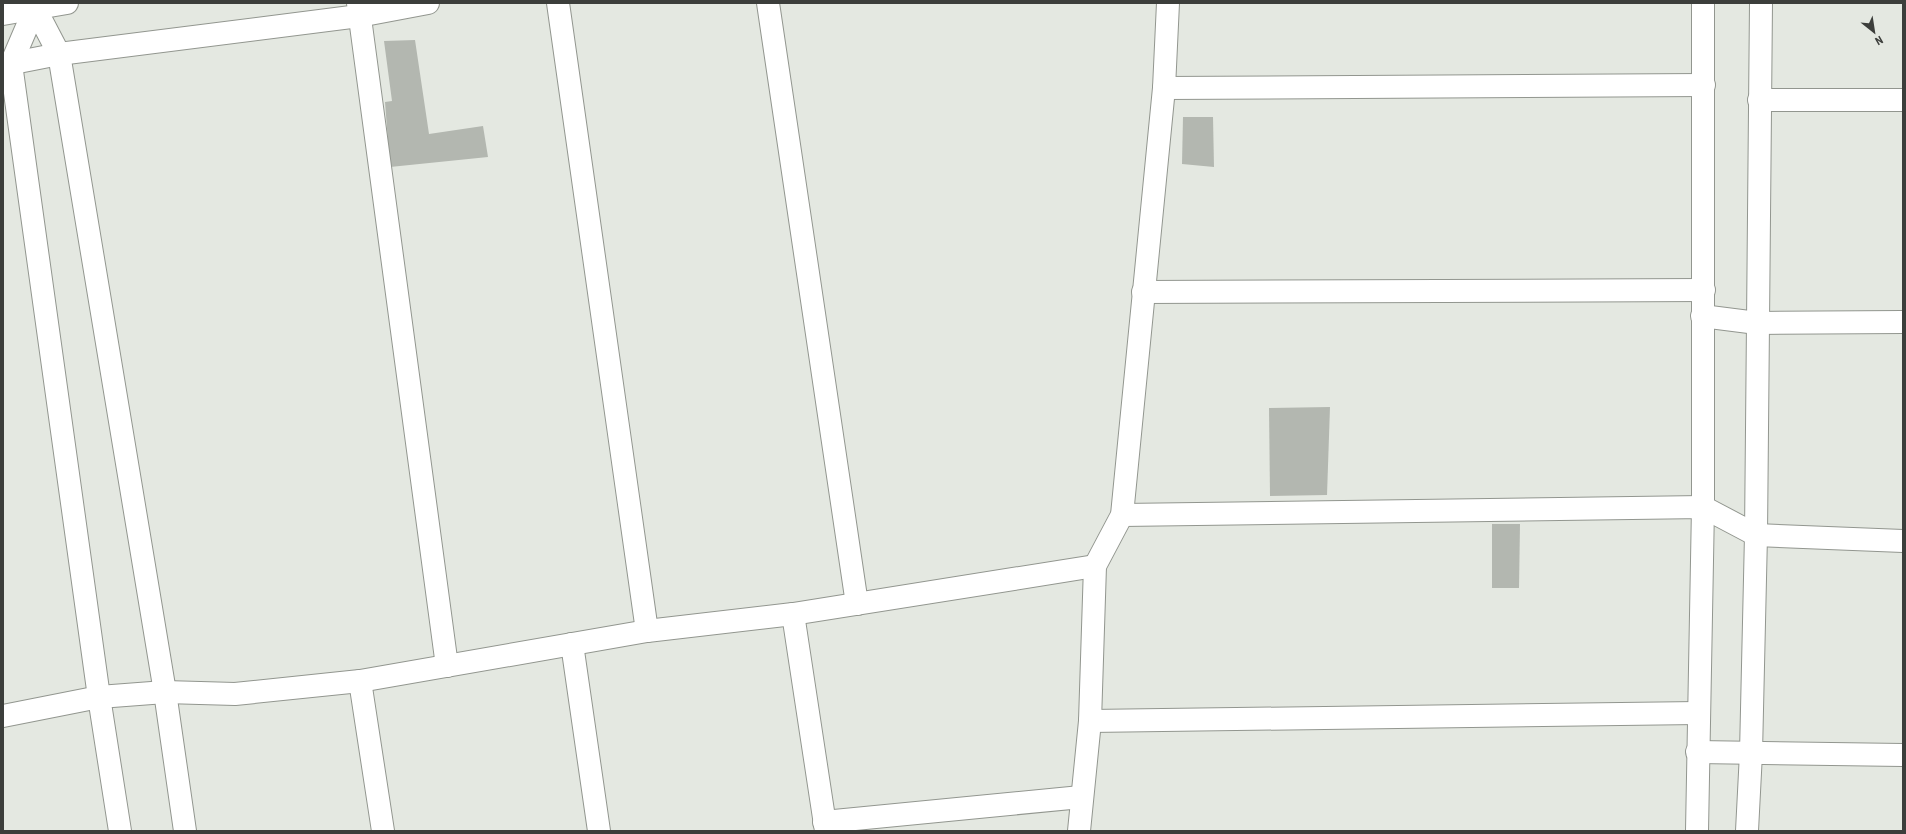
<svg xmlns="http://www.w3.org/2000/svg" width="1906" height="834" viewBox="0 0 1906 834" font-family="'Roboto Condensed',sans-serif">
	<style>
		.building { fill: #b3b7b0 }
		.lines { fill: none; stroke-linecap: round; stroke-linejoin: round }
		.minor-casing { stroke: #92968f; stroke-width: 24 }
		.tertiary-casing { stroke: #92968f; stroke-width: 24 }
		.minor { stroke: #fff; stroke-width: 22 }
		.tertiary { stroke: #fff; stroke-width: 22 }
	</style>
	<rect width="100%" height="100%" fill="#e4e8e1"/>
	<g class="building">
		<polygon points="415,40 429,134 483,126 488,157 390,167 385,102 392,101 384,41"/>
		<polygon points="1183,117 1213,117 1214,167 1182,164"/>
		<polygon points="1330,407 1327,495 1270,496 1269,408"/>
		<polygon points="1492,524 1520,524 1519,588 1492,588"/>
	</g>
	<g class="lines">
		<g class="minor-casing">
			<g id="minor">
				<polyline points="358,3 447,666"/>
				<polyline points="558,3 647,631"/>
				<polyline points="768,3 857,604"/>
				<polyline points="1164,88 1704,85"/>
				<polyline points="1759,100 1903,100"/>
				<polyline points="1143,292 1704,290"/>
				<polyline points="1702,316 1757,323 1903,322"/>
				<polyline points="1122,515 1703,507 1756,535 1903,541"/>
				<polyline points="793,614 826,831"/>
				<polyline points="572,644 599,831"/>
				<polyline points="360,681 383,831"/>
				<polyline points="3,716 99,697 165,692 235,694 360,681 647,631 793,614 1095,566"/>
				<polyline points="1090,721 1698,713"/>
				<polyline points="1697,752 1903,755"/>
				<polyline points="824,822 1081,797"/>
				<polyline points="1079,831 1090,721 1095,566 1122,515 1164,88 1168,3"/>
			</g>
		</g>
		<g class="tertiary-casing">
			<g id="tertiary">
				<polyline points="35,8 59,54 165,692 185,831"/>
				<polyline points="35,8 11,64 99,697 120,831"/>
				<polyline points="3,14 67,3"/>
				<polyline points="3,65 59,54 359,16 428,3"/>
				<polyline points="1697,831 1703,507 1703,3"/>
				<polyline points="1747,831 1751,753 1756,535 1761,3"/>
			</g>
		</g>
		<use href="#minor" class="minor"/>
		<use href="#tertiary" class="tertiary"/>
	</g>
	<rect width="1906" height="834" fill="none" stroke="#3c3e3b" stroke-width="8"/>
	<g transform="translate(1874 32) rotate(150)" stroke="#e4e8e1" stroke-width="3" paint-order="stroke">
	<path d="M0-3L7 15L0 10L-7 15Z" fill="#3c3e3b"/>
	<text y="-6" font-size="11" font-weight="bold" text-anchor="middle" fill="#3c3e3b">N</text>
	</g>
</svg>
